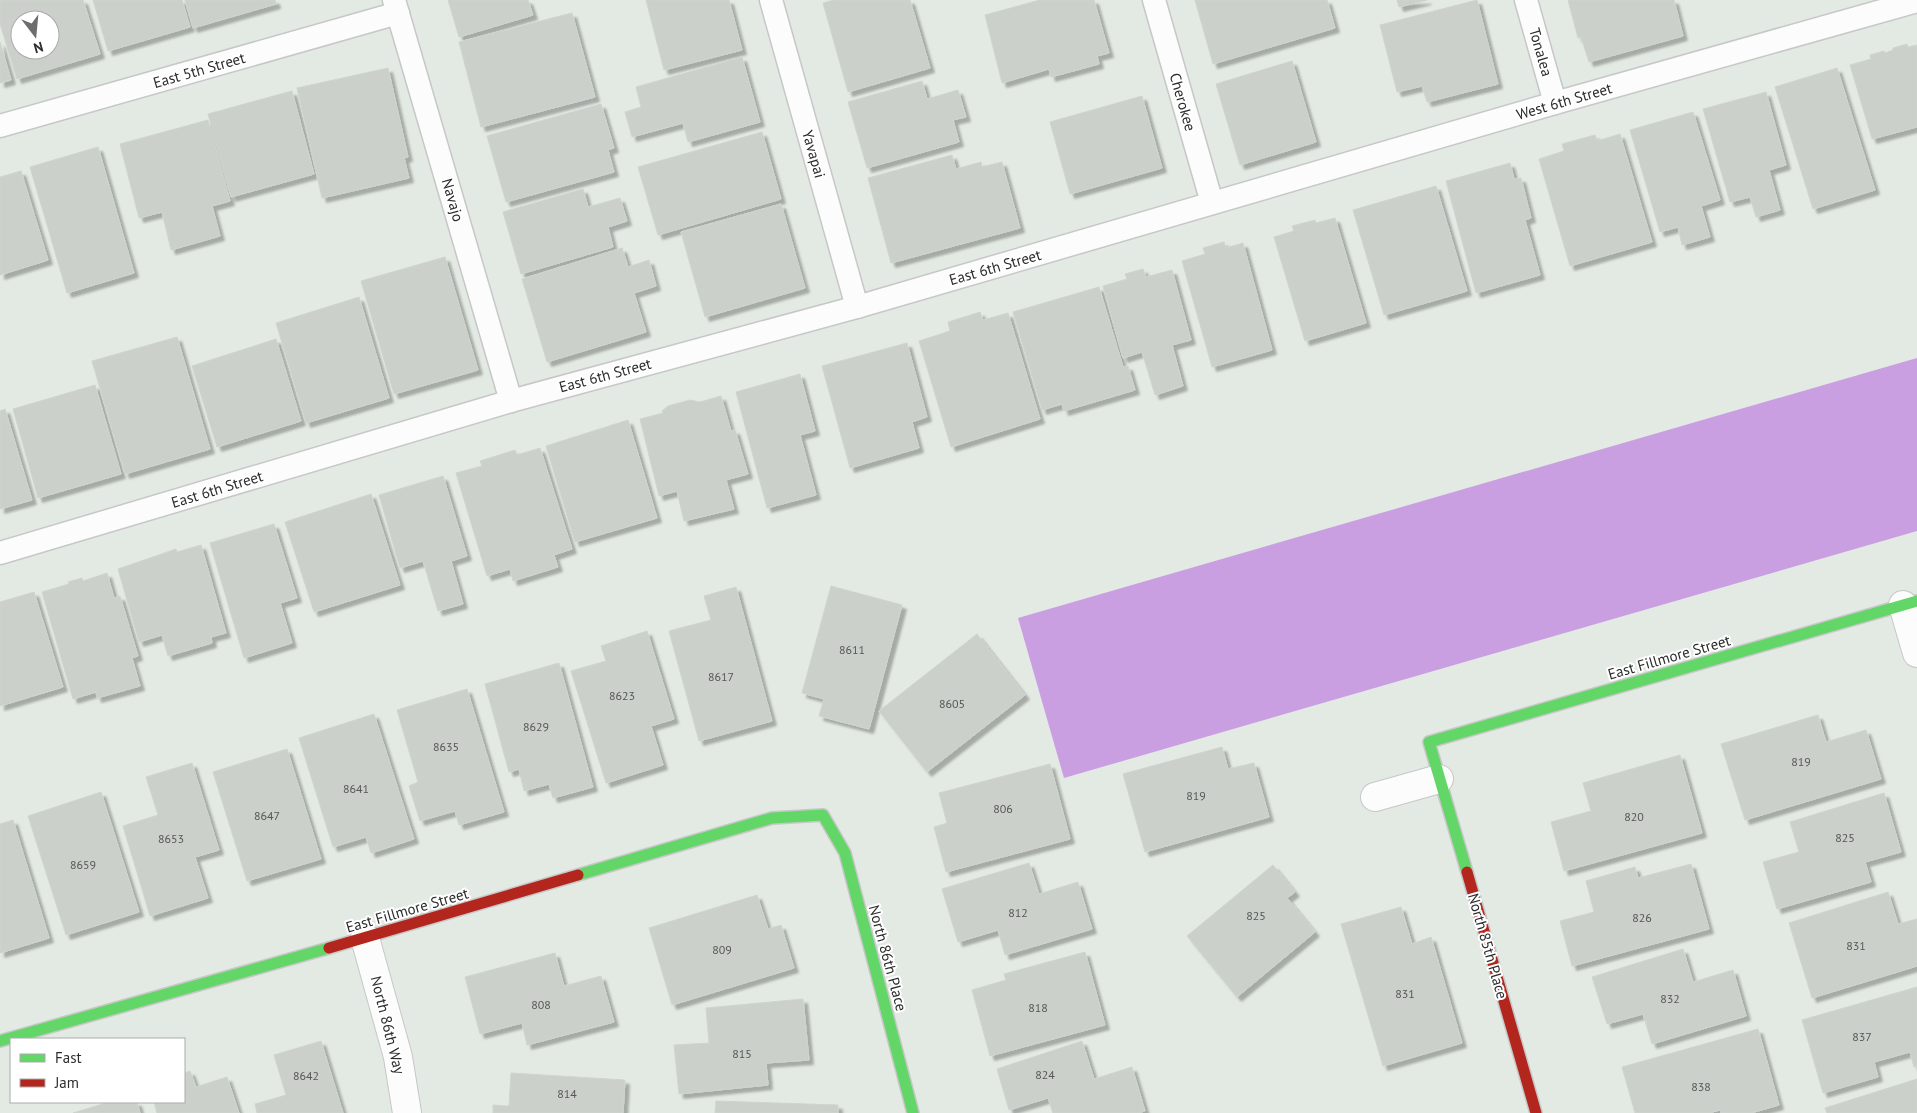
<svg xmlns="http://www.w3.org/2000/svg" width="1917" height="1113" viewBox="0 0 1917 1113" font-family="'PT Sans',sans-serif">
	<style>
		.water { fill: #ca9fe2 }
		.building { fill: #cbd0cb; stroke: #cfd4cf; fill-rule: evenodd; filter: url(#shadow) }
		.lines { fill: none; stroke-linecap: round; stroke-linejoin: round }
		.lane-casing { stroke: #c7c7c7; stroke-width: 25 }
		.street-casing { stroke: #c7c7c7; stroke-width: 30 }
		.fast-casing { stroke: #c7c7c7; stroke-width: 14 }
		.jam-casing { stroke: #c7c7c7; stroke-width: 14 }
		.lane { stroke: #fbfcfb; stroke-width: 22 }
		.street { stroke: #fbfcfb; stroke-width: 28 }
		.fast { stroke: #63d668; stroke-width: 11 }
		.jam { stroke: #b3261e; stroke-width: 11 }
		.labels { text-anchor: middle; dominant-baseline: central; stroke-width: 4; stroke-linejoin: round; paint-order: stroke }
		.number-label { font-size: 12px; fill: #565756 }
		.street-label { font-size: 15px; fill: #2c2c2c; stroke: #fff }
	</style>
	<defs>
		<filter id="shadow"><feDropShadow dx="4.5" dy="4.5" stdDeviation="1" flood-color="#0004"/></filter>
	</defs>
	<rect width="100%" height="100%" fill="#e3e9e3"/>
	<polygon class="water" points="1917,358 1917,531 1064,778 1018,618"/>
	<g class="building">
		<path d="M0 0H83L100 54 17 79 0 24ZM20 20H50V50H20Z"/>
		<polygon points="93,0 182,0 190,27 108,51"/>
		<polygon points="185,0 275,0 276,4 193,28"/>
		<polygon points="448,0 528,0 533,15 459,37"/>
		<polygon points="646,0 729,0 742,50 664,70"/>
		<polygon points="834,0 910,0 930,68 848,92 823,3"/>
		<polygon points="1040,0 1094,0 1109,53 1097,56 1099,64 1051,77 1049,69 1002,83 985,15"/>
		<polygon points="1195,0 1327,0 1335,28 1213,64"/>
		<polygon points="1397,0 1427,0 1399,7"/>
		<polygon points="1477,0 1498,84 1427,102 1422,86 1397,92 1380,25"/>
		<polygon points="1568,0 1674,0 1683,36 1589,62 1581,37 1578,38"/>
		<polygon points="572,13 595,97 481,127 459,42"/>
		<polygon points="0,42 11,80 0,83"/>
		<polygon points="1907,44 1908,47 1917,45 1917,127 1872,139 1850,65 1871,59 1870,55 1884,51 1885,53 1893,50 1893,48"/>
		<polygon points="742,57 760,122 688,142 683,123 632,137 625,112 641,107 636,87"/>
		<polygon points="1292,61 1316,142 1240,165 1216,84"/>
		<polygon points="388,68 408,157 404,158 409,178 322,198 297,88"/>
		<polygon points="1837,68 1875,190 1813,209 1775,87"/>
		<polygon points="922,81 927,99 958,90 966,117 953,120 959,142 867,168 848,102"/>
		<polygon points="292,91 314,174 231,197 208,114"/>
		<polygon points="1766,92 1786,165 1769,170 1780,210 1756,217 1750,197 1730,202 1703,109"/>
		<polygon points="1142,96 1162,168 1070,194 1050,122"/>
		<polygon points="601,104 614,148 608,150 614,172 506,202 487,136"/>
		<polygon points="1693,112 1720,200 1701,206 1710,237 1682,245 1678,227 1660,232 1630,130"/>
		<polygon points="208,120 230,201 212,206 220,236 171,250 162,212 139,218 120,144"/>
		<polygon points="762,132 781,199 658,235 638,167"/>
		<polygon points="1620,134 1652,242 1570,266 1539,159 1564,151 1562,144 1595,135 1597,141"/>
		<polygon points="98,147 134,273 67,293 30,167"/>
		<polygon points="952,155 956,169 981,162 982,167 1002,162 1020,228 891,263 868,178"/>
		<polygon points="1510,163 1514,179 1521,178 1531,218 1525,220 1540,275 1476,293 1446,181"/>
		<polygon points="21,171 48,260 0,275 0,177"/>
		<polygon points="1436,186 1467,291 1384,315 1353,210"/>
		<polygon points="583,189 588,207 620,198 627,221 608,227 613,247 521,274 503,212"/>
		<polygon points="781,204 805,288 705,317 681,232"/>
		<polygon points="1335,218 1366,323 1305,341 1274,237 1294,231 1292,226 1315,220 1316,223"/>
		<polygon points="1224,242 1226,248 1243,243 1272,350 1212,367 1182,261 1205,254 1203,248"/>
		<polygon points="622,248 628,267 649,260 656,286 634,293 646,332 547,362 522,279"/>
		<polygon points="445,257 478,370 394,394 361,281"/>
		<polygon points="1143,269 1146,277 1172,270 1191,340 1172,345 1183,386 1155,395 1142,352 1123,358 1103,286 1127,279 1125,274"/>
		<polygon points="1099,287 1123,367 1128,366 1135,390 1064,411 1062,404 1042,410 1013,312"/>
		<polygon points="359,297 389,398 306,423 276,323"/>
		<polygon points="980,312 983,320 1008,313 1040,419 951,447 919,341 950,331 948,322"/>
		<polygon points="177,337 210,449 125,474 92,361"/>
		<polygon points="276,339 301,421 217,447 192,366"/>
		<polygon points="907,343 927,417 912,422 919,448 850,468 822,366"/>
		<polygon points="800,374 815,431 800,435 816,495 767,508 736,392"/>
		<polygon points="95,385 121,474 38,498 13,409"/>
		<polygon points="721,396 731,431 735,430 748,474 726,480 734,509 684,521 677,491 659,496 640,419 663,413 662,411 668,406 690,400 700,402"/>
		<polygon points="5,409 32,500 0,509 0,411"/>
		<polygon points="628,420 657,518 575,542 546,446"/>
		<polygon points="540,448 572,549 554,555 558,567 513,581 510,569 487,576 456,473 482,466 480,461 515,450 517,455"/>
		<polygon points="443,476 467,556 451,561 463,604 438,611 423,561 400,568 379,495"/>
		<polygon points="371,494 400,585 314,612 285,522"/>
		<polygon points="274,524 297,598 280,603 292,643 244,658 210,543"/>
		<polygon points="201,545 226,633 211,637 212,643 168,656 162,635 139,642 118,569 176,549 177,552"/>
		<polygon points="107,573 114,598 120,596 138,656 132,658 140,686 97,698 96,692 73,699 42,592 69,584 68,582 82,578 83,581"/>
		<polygon points="831,586 902,605 869,729 819,716 824,699 802,693"/>
		<polygon points="736,587 772,721 699,741 669,631 711,620 704,596"/>
		<polygon points="34,592 63,687 0,706 0,602"/>
		<polygon points="647,631 674,719 651,726 663,765 606,783 571,671 606,661 601,646"/>
		<polygon points="977,634 1025,695 927,772 879,711"/>
		<polygon points="559,663 593,787 553,798 549,784 524,791 519,769 509,772 485,684"/>
		<polygon points="467,689 504,812 459,825 455,811 420,821 409,786 418,782 397,710"/>
		<polygon points="374,714 414,839 371,853 366,837 333,847 299,738"/>
		<polygon points="1818,715 1826,742 1866,730 1881,779 1745,820 1721,744"/>
		<polygon points="1222,747 1228,769 1254,763 1269,817 1145,852 1123,774"/>
		<polygon points="287,749 321,859 247,881 213,772"/>
		<polygon points="1680,755 1702,833 1564,871 1551,822 1591,811 1583,783"/>
		<polygon points="192,763 219,850 195,857 208,898 150,916 123,826 158,815 146,777"/>
		<polygon points="1050,764 1070,839 946,872 934,827 947,823 939,793"/>
		<polygon points="101,792 139,912 66,935 28,816"/>
		<polygon points="1884,793 1901,852 1865,862 1871,882 1777,909 1763,862 1799,852 1790,822"/>
		<polygon points="13,820 49,938 0,953 0,824"/>
		<polygon points="1029,863 1039,894 1078,882 1092,929 1005,955 998,930 958,942 942,889"/>
		<polygon points="1691,864 1709,929 1572,966 1560,921 1594,912 1586,881 1635,867 1638,878"/>
		<polygon points="1273,865 1295,892 1287,898 1315,932 1237,997 1187,936"/>
		<polygon points="1888,892 1898,924 1917,919 1917,966 1812,998 1789,923"/>
		<polygon points="757,895 768,929 781,925 794,968 672,1005 649,928"/>
		<polygon points="1401,907 1412,944 1431,937 1462,1043 1383,1066 1341,924"/>
		<polygon points="1683,949 1693,982 1733,970 1746,1016 1652,1044 1643,1014 1607,1024 1592,977"/>
		<polygon points="1085,952 1105,1025 990,1056 972,990 1006,980 1004,974"/>
		<polygon points="555,953 564,986 601,976 614,1022 527,1045 522,1023 480,1034 465,977"/>
		<polygon points="1917,987 1917,1066 1914,1067 1910,1052 1874,1062 1878,1077 1823,1093 1802,1020"/>
		<polygon points="803,999 809,1060 766,1063 768,1085 679,1094 674,1045 709,1043 706,1008"/>
		<polygon points="1758,1029 1779,1105 1751,1113 1721,1113 1720,1110 1709,1113 1635,1113 1622,1067"/>
		<polygon points="321,1041 343,1113 257,1113 255,1104 286,1095 274,1055"/>
		<polygon points="1082,1041 1094,1079 1132,1067 1145,1111 1138,1113 1053,1113 1048,1098 1009,1110 997,1069"/>
		<polygon points="190,1071 196,1087 227,1077 239,1113 157,1113 154,1102 184,1102 184,1073"/>
		<polygon points="511,1073 625,1080 623,1113 493,1113 493,1105 509,1106"/>
		<polygon points="1917,1079 1917,1113 1827,1113 1825,1108"/>
		<polygon points="716,1101 838,1105 838,1113 715,1113"/>
		<polygon points="109,1102 137,1102 140,1113 73,1113"/>
	</g>
	<g class="lines">
		<g class="lane-casing">
			<g id="lane">
				<polyline points="394,0 511,401"/>
				<polyline points="771,0 857,307"/>
				<polyline points="1154,0 1212,203"/>
				<polyline points="1526,0 1555,103"/>
				<polyline points="0,126 398,13"/>
				<polyline points="0,553 511,401 857,307 1555,103 1917,1"/>
			</g>
		</g>
		<g class="street-casing">
			<g id="street">
				<polyline points="1903,605 1917,653"/>
				<polyline points="1375,797 1439,779"/>
				<polyline points="365,938 398,1057 407,1113"/>
			</g>
		</g>
		<g class="fast-casing">
			<g id="fast">
				<polyline points="1467,872 1429,742 1917,601"/>
				<polyline points="578,875 772,818 823,815 845,853 913,1113"/>
				<polyline points="0,1041 329,948"/>
			</g>
		</g>
		<g class="jam-casing">
			<g id="jam">
				<polyline points="1467,872 1536,1113"/>
				<polyline points="329,948 578,875"/>
			</g>
		</g>
		<use href="#lane" class="lane"/>
		<use href="#street" class="street"/>
		<use href="#fast" class="fast"/>
		<use href="#jam" class="jam"/>
	</g>
	<g class="labels">
		<g class="number-label">
			<text x="852" y="649">8611</text>
			<text x="721" y="676">8617</text>
			<text x="622" y="695">8623</text>
			<text x="952" y="703">8605</text>
			<text x="536" y="726">8629</text>
			<text x="446" y="746">8635</text>
			<text x="1801" y="761">819</text>
			<text x="356" y="788">8641</text>
			<text x="1196" y="795">819</text>
			<text x="1003" y="808">806</text>
			<text x="267" y="815">8647</text>
			<text x="1634" y="816">820</text>
			<text x="1845" y="837">825</text>
			<text x="171" y="838">8653</text>
			<text x="83" y="864">8659</text>
			<text x="1018" y="912">812</text>
			<text x="1256" y="915">825</text>
			<text x="1642" y="917">826</text>
			<text x="1856" y="945">831</text>
			<text x="722" y="949">809</text>
			<text x="1405" y="993">831</text>
			<text x="1670" y="998">832</text>
			<text x="541" y="1004">808</text>
			<text x="1038" y="1007">818</text>
			<text x="1862" y="1036">837</text>
			<text x="742" y="1053">815</text>
			<text x="1045" y="1074">824</text>
			<text x="306" y="1075">8642</text>
			<text x="1701" y="1086">838</text>
			<text x="567" y="1093">814</text>
		</g>
		<g class="street-label">
			<text transform="translate(1541 52) rotate(74)">Tonalea</text>
			<text transform="translate(199 70) rotate(-16)">East 5th Street</text>
			<text transform="translate(1564 101) rotate(-16)">West 6th Street</text>
			<text transform="translate(1183 102) rotate(74)">Cherokee</text>
			<text transform="translate(814 154) rotate(74)">Yavapai</text>
			<text transform="translate(453 200) rotate(74)">Navajo</text>
			<text transform="translate(995 267) rotate(-16)">East 6th Street</text>
			<text transform="translate(605 375) rotate(-15)">East 6th Street</text>
			<text transform="translate(217 489) rotate(-17)">East 6th Street</text>
			<text transform="translate(1669 657) rotate(-16)">East Fillmore Street</text>
			<text transform="translate(407 910) rotate(-16)">East Fillmore Street</text>
			<text transform="translate(1488 946) rotate(74)">North 85th Place</text>
			<text transform="translate(888 958) rotate(75)">North 86th Place</text>
			<text transform="translate(388 1025) rotate(76)">North 86th Way</text>
		</g>
	</g>
	<rect x="10" y="1038" width="175" height="65" fill="#ffffff" stroke="#ababab"/>
	<rect x="20" y="1054" width="25" height="8" fill="#63d668" stroke="#ababab"/>
	<text x="55" y="1063" font-size="15" fill="#2c2c2c">Fast</text>
	<rect x="20" y="1079" width="25" height="8" fill="#b3261e" stroke="#ababab"/>
	<text x="55" y="1088" font-size="15" fill="#2c2c2c">Jam</text>
	<g transform="translate(35 35) rotate(164)"><circle r="24" fill="#ffffff" stroke="#ababab"/>
	<path d="M0-4L9 19L0 12L-9 19Z" fill="#6c6e6c"/>
	<text y="-8" font-size="14" font-weight="bold" text-anchor="middle" fill="#2c2c2c">N</text>
	</g>
</svg>
